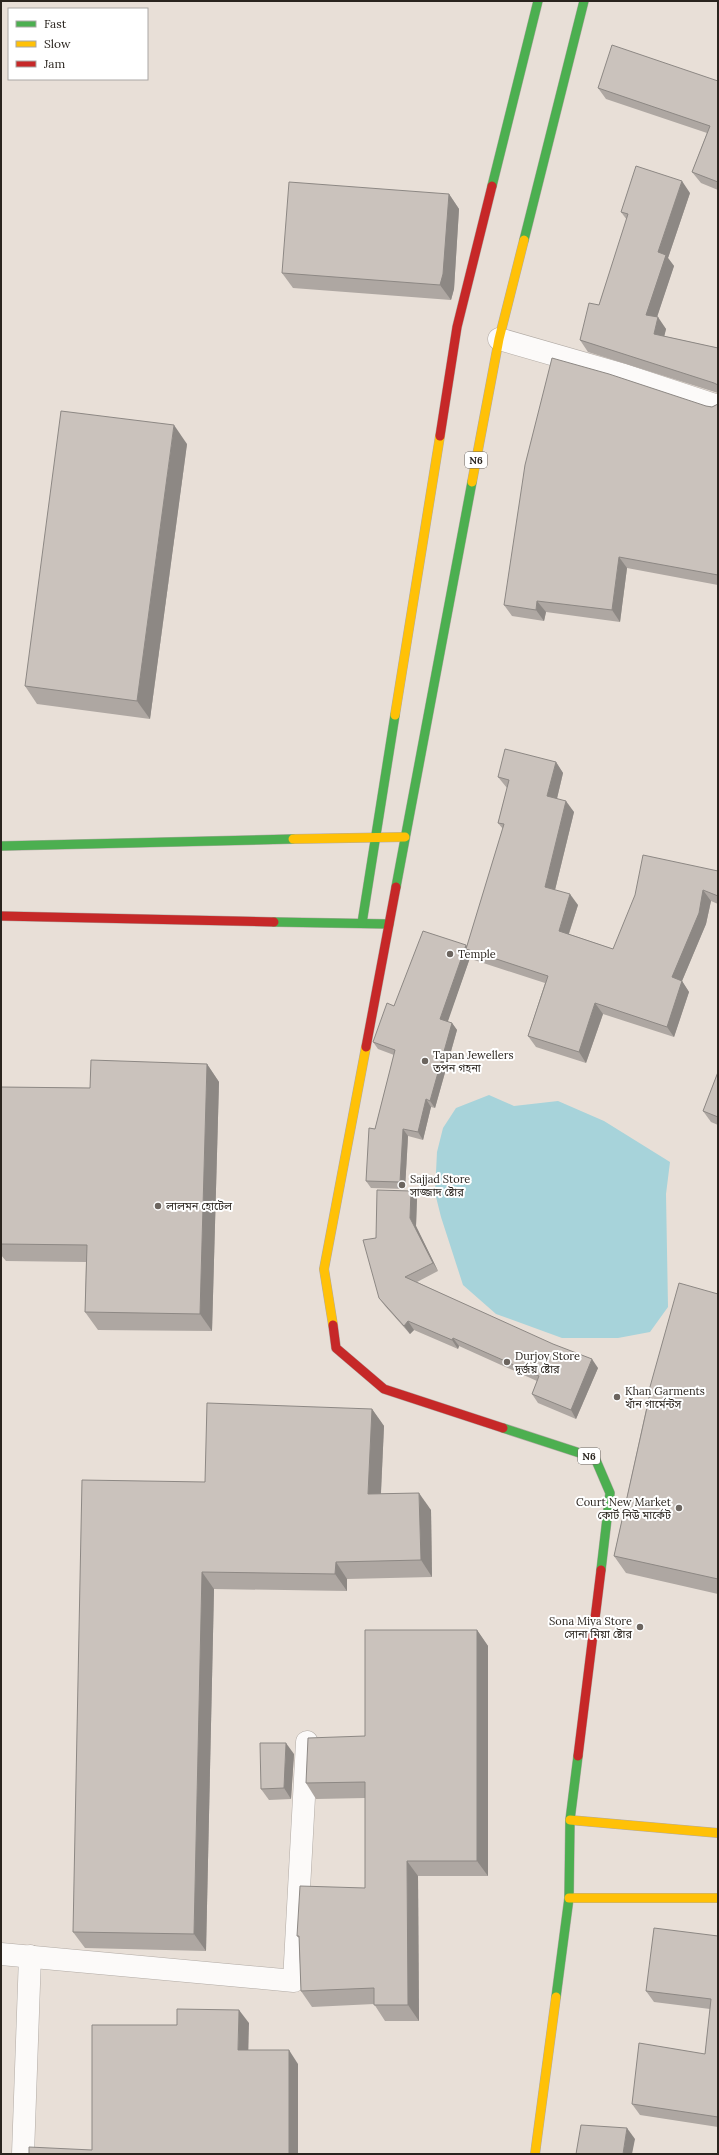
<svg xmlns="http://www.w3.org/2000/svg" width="719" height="2155" viewBox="0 0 719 2155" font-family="Lora,'Noto Sans Bengali',serif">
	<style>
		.water { fill: #a7d3da }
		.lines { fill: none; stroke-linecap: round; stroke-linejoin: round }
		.street-casing { stroke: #b1aaa4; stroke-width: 23 }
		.fast-casing { stroke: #b1aaa4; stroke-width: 10 }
		.slow-casing { stroke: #b1aaa4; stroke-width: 10 }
		.jam-casing { stroke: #b1aaa4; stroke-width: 10 }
		.street { stroke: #fcfaf9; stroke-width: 22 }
		.fast { stroke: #4caf50; stroke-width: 9 }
		.slow { stroke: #ffc107; stroke-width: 9 }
		.jam { stroke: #c62828; stroke-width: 9 }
		.wall { fill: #aea7a2 }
		.shaded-wall { fill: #8d8884 }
		.building { fill: #cac2bc; stroke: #8d8884 }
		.poi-dot { fill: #6c655f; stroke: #fff; stroke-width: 1.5 }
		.labels { text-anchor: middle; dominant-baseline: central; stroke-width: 4; stroke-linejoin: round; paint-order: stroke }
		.shield { fill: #fff; stroke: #6a6662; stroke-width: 1 }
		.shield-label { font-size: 10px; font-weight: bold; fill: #2a241e }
		.poi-label { font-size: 11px; fill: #2a241e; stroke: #fff; text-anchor: start }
	</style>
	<rect width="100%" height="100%" fill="#e8dfd7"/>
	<polygon class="water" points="489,1095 514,1106 558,1101 604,1121 670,1162 666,1194 668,1307 650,1332 618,1338 562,1338 496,1314 463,1285 441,1217 435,1193 437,1152 443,1128 456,1108"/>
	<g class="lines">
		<g class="street-casing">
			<g id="street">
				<polyline points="499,339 621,374 718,406"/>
				<polyline points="1,1954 294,1981 307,1742"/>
				<polyline points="23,2154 30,1956"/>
			</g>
		</g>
		<g class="fast-casing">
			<g id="fast">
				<polyline points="492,186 538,1"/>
				<polyline points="524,240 584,1"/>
				<polyline points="1,846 293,839"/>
				<polyline points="396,887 472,482"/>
				<polyline points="274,922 389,924"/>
				<polyline points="362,923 395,715"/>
				<polyline points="503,1428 595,1458 610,1493 601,1570"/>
				<polyline points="556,1997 569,1898 570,1820 578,1756"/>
			</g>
		</g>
		<g class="slow-casing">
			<g id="slow">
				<polyline points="472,482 499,339 524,240"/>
				<polyline points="395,715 440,436"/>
				<polyline points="293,839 405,837"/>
				<polyline points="333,1325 324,1269 366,1047"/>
				<polyline points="570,1820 718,1833"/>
				<polyline points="569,1898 718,1898"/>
				<polyline points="535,2154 556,1997"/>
			</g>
		</g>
		<g class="jam-casing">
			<g id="jam">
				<polyline points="440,436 457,327 492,186"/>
				<polyline points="1,916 274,922"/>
				<polyline points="366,1047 396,887"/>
				<polyline points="333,1325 336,1348 384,1389 503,1428"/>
				<polyline points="578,1756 601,1570"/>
			</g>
		</g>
		<use href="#street" class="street"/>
		<use href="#fast" class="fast"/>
		<use href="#slow" class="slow"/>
		<use href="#jam" class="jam"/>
	</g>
	<g class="wall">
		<polygon points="718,81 718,190 701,183 692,172 707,133 606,99 598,88"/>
		<polygon points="690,193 668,258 674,266 657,317 666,329 664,336 718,348 718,393 588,352 580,340 599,305 627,220 621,212"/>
		<polygon points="449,194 459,209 454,289 451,300 293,288 282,273"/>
		<polygon points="718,404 718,585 627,568 620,622 546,612 544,621 512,616 504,605 706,406 712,407"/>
		<polygon points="187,444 150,719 37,704 25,686"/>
		<polygon points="556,762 563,773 557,798 574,812 555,890 578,905 569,934 613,949 718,871 718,904 711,901 706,924 682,981 689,992 674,1037 603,1014 586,1063 536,1047 528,1036 545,983 474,960 471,955 447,1022 452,1023 457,1030 435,1108 431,1107 423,1140 408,1136 405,1189 371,1188 366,1181 375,1129 394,1055 378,1049 373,1042 394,1006 466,945 467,947 503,829 498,823 507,788 498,777"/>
		<polygon points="207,1064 219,1082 212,1331 98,1330 85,1312 86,1262 6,1261 1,1255 1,1087 90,1088"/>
		<polygon points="718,1072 718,1125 711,1122 703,1111"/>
		<polygon points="411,1191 417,1199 416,1226 438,1271 417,1282 598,1368 576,1419 538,1403 532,1394 537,1381 459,1346 458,1349 414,1330 410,1334 385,1306 379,1298 376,1238"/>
		<polygon points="718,1294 718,1594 626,1573 614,1556 649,1396 648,1394"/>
		<polygon points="372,1409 384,1426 381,1494 431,1510 432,1577 347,1579 347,1591 214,1589 206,1951 85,1948 73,1932 205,1482"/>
		<polygon points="477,1630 488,1646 488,1876 418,1876 419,2021 385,2021 374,2004 312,2007 301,1991 299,1938 297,1936 365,1888 365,1798 316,1799 306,1783 365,1736"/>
		<polygon points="294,1754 291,1799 269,1800 261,1789"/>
		<polygon points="718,1936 718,2127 640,2115 632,2104 705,2054 710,2009 654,2002 646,1991"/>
	</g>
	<g class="shaded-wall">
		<polygon points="682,181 690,193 668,258 674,266 654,326 646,315 658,252"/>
		<polygon points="449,194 459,209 454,289 451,300 440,285"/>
		<polygon points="658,317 666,329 662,346 654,334"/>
		<polygon points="174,425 187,444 150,719 137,701"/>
		<polygon points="619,557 627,568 620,622 612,610"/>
		<polygon points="537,601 546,612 544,621 536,610"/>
		<polygon points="556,762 563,773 555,807 547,796"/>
		<polygon points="566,801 574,812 553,898 545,887"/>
		<polygon points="703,890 711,901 706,924 682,981 689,992 674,1037 667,1027 672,977"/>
		<polygon points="570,894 578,905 566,942 559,931"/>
		<polygon points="466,945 469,950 466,949 471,955 446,1027 440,1019"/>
		<polygon points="595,1003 603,1014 586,1063 579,1052"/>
		<polygon points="452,1023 457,1030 435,1108 430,1101"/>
		<polygon points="207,1064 219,1082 212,1331 200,1314"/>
		<polygon points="426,1099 431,1107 423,1140 418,1132"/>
		<polygon points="403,1129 408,1136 405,1189 400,1182"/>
		<polygon points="411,1191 417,1199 416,1226 438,1271 433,1263 410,1218"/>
		<polygon points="408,1321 414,1330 410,1334 404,1326"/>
		<polygon points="453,1338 459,1346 458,1349 452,1340"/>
		<polygon points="592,1359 598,1368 576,1419 571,1410"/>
		<polygon points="372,1409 384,1426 380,1511 368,1494"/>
		<polygon points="419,1493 431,1510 432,1577 421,1560"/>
		<polygon points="336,1562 347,1579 347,1591 335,1574"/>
		<polygon points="202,1572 214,1589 206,1951 194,1934"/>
		<polygon points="477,1630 488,1646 488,1876 477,1861"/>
		<polygon points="286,1743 294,1754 291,1799 284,1788"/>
		<polygon points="407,1861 418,1876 419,2021 408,2005"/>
		<polygon points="239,2010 249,2023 248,2064 238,2050"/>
		<polygon points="289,2050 298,2064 298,2154 289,2154"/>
		<polygon points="627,2128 635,2139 632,2154 623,2154"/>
	</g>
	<g class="building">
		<polygon points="612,45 718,81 718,182 692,172 710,126 598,88"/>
		<polygon points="636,166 682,181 658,252 666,255 646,315 658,317 654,334 718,348 718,385 714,383 580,340 589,303 599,305 628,214 621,212"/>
		<polygon points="289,182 449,194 443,274 440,285 282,273"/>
		<polygon points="552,358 609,374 706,406 712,407 718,404 718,575 619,557 612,610 537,601 536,610 504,605 525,465"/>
		<polygon points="61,411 174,425 137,701 25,686"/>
		<polygon points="505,749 556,762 547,796 566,801 545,887 570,894 559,931 613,949 635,895 643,855 718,871 718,896 703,890 699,913 672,977 682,981 667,1027 595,1003 579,1052 528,1036 548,976 466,949 504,824 498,823 509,780 498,777"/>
		<polygon points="423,931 466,945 440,1019 452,1023 430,1101 426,1099 418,1132 403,1129 400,1182 366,1181 369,1128 375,1129 395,1050 373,1042 387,1003 394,1006"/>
		<polygon points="91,1060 207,1064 200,1314 85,1312 87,1245 1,1244 1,1087 90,1088"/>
		<polygon points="718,1072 718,1117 703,1111"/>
		<polygon points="377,1190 411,1191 410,1218 433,1263 405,1277 553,1344 592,1359 571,1410 532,1394 539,1376 453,1338 452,1340 408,1321 404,1326 379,1298 363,1240 376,1238"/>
		<polygon points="679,1283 718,1294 718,1579 614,1556 650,1394 648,1394"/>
		<polygon points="207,1403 372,1409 368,1494 419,1493 421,1560 336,1562 335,1574 202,1572 194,1934 73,1932 82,1480 205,1482"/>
		<polygon points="365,1630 477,1630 477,1861 407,1861 408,2005 374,2005 374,1988 301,1991 299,1936 297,1936 300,1886 365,1888 365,1782 306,1783 308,1738 365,1736"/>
		<polygon points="260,1743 286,1743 284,1788 261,1789"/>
		<polygon points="654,1928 718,1936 718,2117 632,2104 639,2043 705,2054 711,1999 646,1991"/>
		<polygon points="177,2009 239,2010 238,2050 289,2050 289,2154 29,2154 29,2147 92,2150 92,2025 177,2025"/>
		<polygon points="581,2125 627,2128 623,2154 576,2154"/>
	</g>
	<g class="poi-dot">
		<circle cx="450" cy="954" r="4"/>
		<circle cx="425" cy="1061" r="4"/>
		<circle cx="402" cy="1185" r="4"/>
		<circle cx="158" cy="1206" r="4"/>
		<circle cx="507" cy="1362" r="4"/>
		<circle cx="617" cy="1397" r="4"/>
		<circle cx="679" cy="1508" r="4"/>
		<circle cx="640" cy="1627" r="4"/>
	</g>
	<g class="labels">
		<g class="shield">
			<rect x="465" y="452" width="22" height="16" rx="3"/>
			<rect x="578" y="1448" width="22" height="16" rx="3"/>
		</g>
		<g class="shield-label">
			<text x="476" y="460">N6</text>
			<text x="589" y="1456">N6</text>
		</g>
		<g class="poi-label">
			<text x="458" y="954">Temple</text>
			<text x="433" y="1055">Tapan Jewellers<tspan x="433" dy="13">তপন গহনা</tspan></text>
			<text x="410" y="1179">Sajjad Store<tspan x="410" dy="13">সাজ্জাদ ষ্টোর</tspan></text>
			<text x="166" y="1206">লালমন হোটেল</text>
			<text x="515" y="1356">Durjoy Store<tspan x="515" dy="13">দূর্জয় ষ্টোর</tspan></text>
			<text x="625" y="1391">Khan Garments<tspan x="625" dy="13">খাঁন গার্মেন্টস</tspan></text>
			<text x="671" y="1502" text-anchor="end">Court New Market<tspan x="671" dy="13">কোর্ট নিউ মার্কেট</tspan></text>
			<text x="632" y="1621" text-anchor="end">Sona Miya Store<tspan x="632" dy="13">সোনা মিয়া ষ্টোর</tspan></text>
		</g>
	</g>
	<rect width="719" height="2155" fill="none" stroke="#2a241e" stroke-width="4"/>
	<rect x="8" y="8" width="140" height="72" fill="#ffffff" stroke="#aaa7a5"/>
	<rect x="16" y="21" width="20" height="6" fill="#4caf50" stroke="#aaa7a5"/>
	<text x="44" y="28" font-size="12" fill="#2a241e">Fast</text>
	<rect x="16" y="41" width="20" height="6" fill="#ffc107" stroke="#aaa7a5"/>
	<text x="44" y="48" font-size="12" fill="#2a241e">Slow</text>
	<rect x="16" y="61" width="20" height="6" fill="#c62828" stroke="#aaa7a5"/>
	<text x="44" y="68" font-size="12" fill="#2a241e">Jam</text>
</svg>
